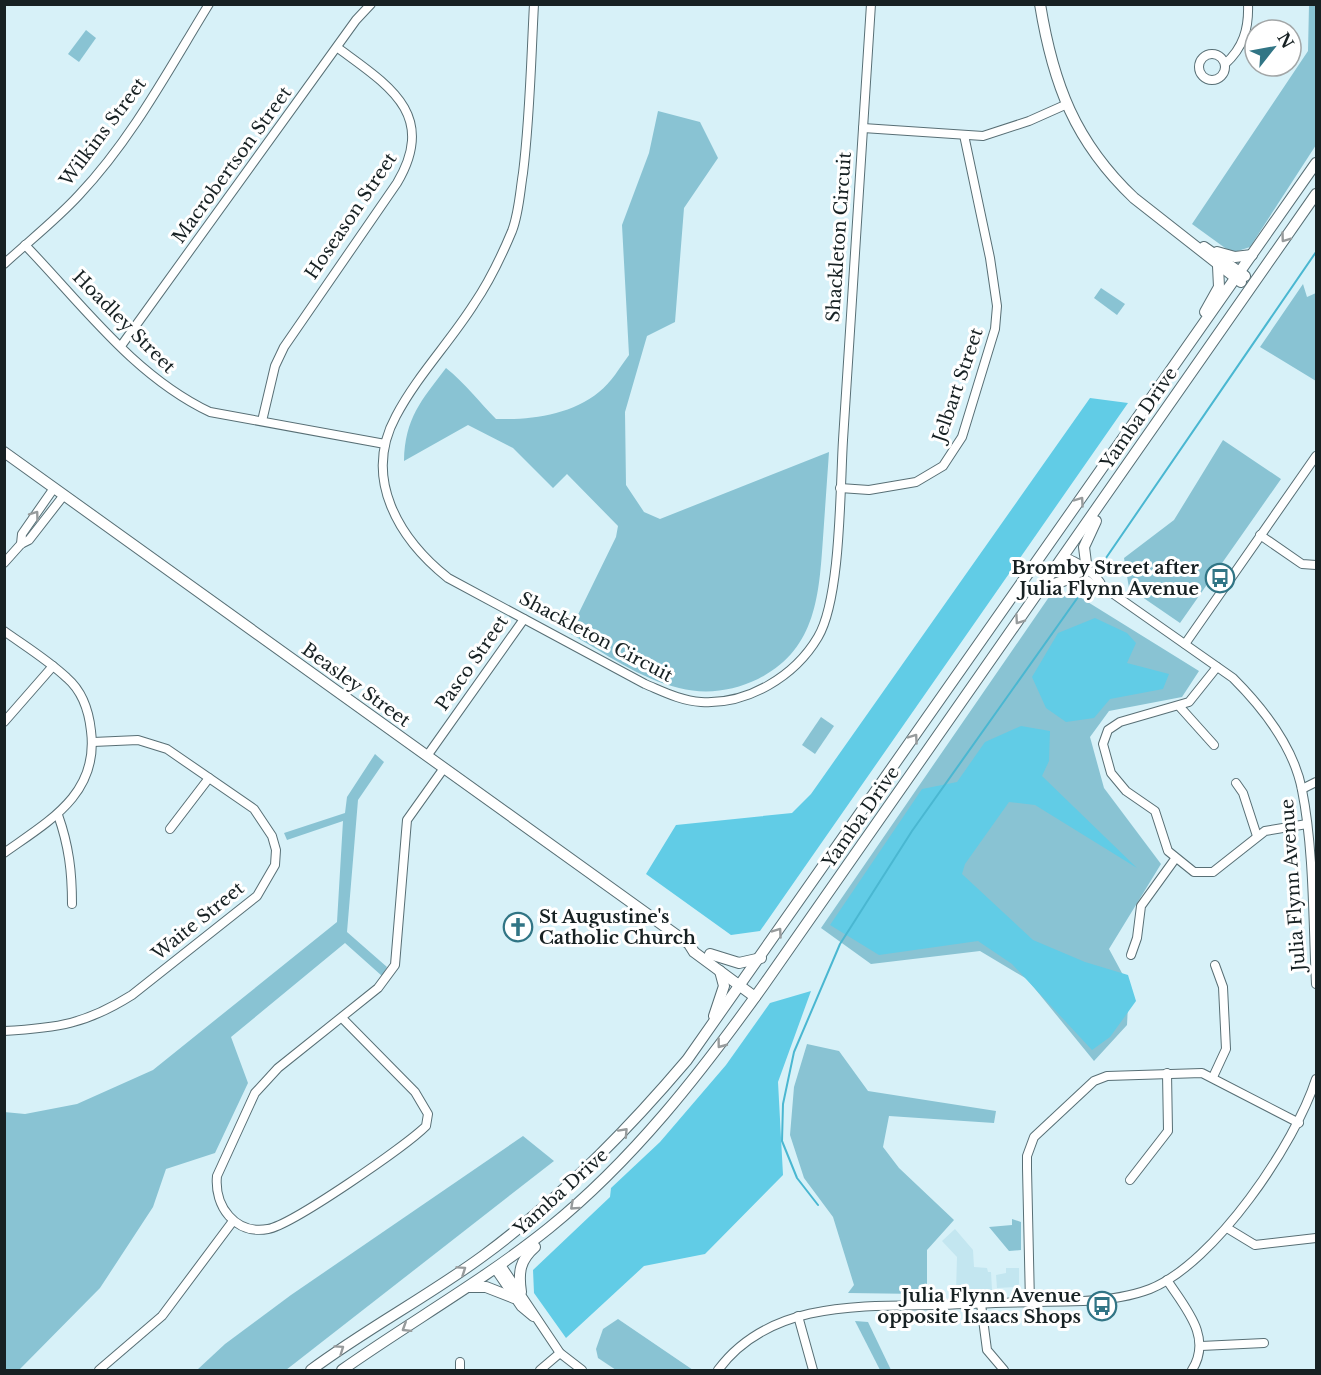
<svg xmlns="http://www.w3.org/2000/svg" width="1321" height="1375" viewBox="0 0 1321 1375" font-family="'Libre Baskerville',serif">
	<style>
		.built { fill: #c3e6f0 }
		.green { fill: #89c3d3 }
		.forest { fill: #61cce6 }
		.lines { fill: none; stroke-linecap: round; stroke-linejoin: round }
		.stream { stroke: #4ab7d1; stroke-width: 2 }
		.minor-casing { stroke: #586f75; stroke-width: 10 }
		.major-casing { stroke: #586f75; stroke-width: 12 }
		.minor { stroke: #fff; stroke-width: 8 }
		.major { stroke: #fff; stroke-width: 10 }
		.oneway { stroke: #979b9c }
		.labels { text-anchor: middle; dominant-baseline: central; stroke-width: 6; stroke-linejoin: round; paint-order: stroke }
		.street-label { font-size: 18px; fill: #172123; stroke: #fff }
		.poi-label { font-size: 18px; font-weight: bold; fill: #172123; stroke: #fff; text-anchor: end }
	</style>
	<rect width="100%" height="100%" fill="#d7f1f8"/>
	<g class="built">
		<polygon points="955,1229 973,1250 974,1267 987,1268 988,1272 991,1272 992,1290 956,1292 957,1257 942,1241"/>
		<polygon points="1006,1268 1019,1268 1019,1284 1016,1287 997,1288 996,1275 1006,1273"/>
	</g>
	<g class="green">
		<polygon points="1309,5 1316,5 1316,145 1250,247 1232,253 1192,224 1308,51"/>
		<polygon points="86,30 96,38 79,62 68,54"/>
		<path d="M658 111 700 122 718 158 684 208 675 322 647 336 625 412 626 485 644 512 660 519 829 452C827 481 825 509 823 538 819 596 816 650 758 679 733 691 706 695 679 688 640 679 603 652 569 633L616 537 618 526 567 474 553 488 513 448 468 425 404 461C405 418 421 401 446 368 465 383 479 402 496 419 531 420 571 415 599 392 611 383 620 367 629 355L622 225 649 153Z"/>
		<polygon points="1303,284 1307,297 1316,293 1316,381 1260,347"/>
		<polygon points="1101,288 1125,304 1117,315 1094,298"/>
		<polygon points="1223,440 1281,479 1180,623 1129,588 1124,558 1174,520"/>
		<polygon points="1070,591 1199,671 1182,697 1109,711 1090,737 1104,788 1161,864 1109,949 1129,986 1127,1025 1094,1061 1027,979 980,951 871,964 821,928 1049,597"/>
		<polygon points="821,717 834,726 815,754 802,745"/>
		<polygon points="375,754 384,762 358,800 347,932 387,967 382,976 345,943 231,1037 248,1083 215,1153 166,1169 153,1207 100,1288 19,1370 5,1370 4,1112 25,1114 77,1104 153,1070 337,922 343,821 287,840 284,833 345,813 347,797"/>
		<polygon points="807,1044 839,1051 868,1091 996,1111 994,1123 889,1116 883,1147 899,1168 954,1220 927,1250 927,1289 921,1294 848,1293 854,1285 833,1217 804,1178 790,1135 794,1087"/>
		<polygon points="523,1136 554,1161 286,1370 197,1370 225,1344 291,1295"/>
		<polygon points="1012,1219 1021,1222 1021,1250 1009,1251 989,1227 1012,1225"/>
		<polygon points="618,1319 693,1370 616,1370 598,1358 596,1349 603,1329"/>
		<polygon points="855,1321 868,1322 891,1370 880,1370"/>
	</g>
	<g class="forest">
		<polygon points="1090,398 1128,403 760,931 731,935 646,874 676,825 792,813 811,794"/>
		<polygon points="1095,618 1127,633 1136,643 1127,663 1169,674 1163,689 1110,699 1094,718 1066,722 1046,708 1032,677 1058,633"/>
		<polygon points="1021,726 1050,731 1049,761 1042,776 1137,868 1035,805 1009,802 965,864 962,874 1033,940 1085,962 1128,975 1136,1001 1110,1037 1092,1050 1012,964 978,941 879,955 830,925 922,789 957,782 985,742"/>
		<polygon points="811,991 778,1082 783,1175 705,1254 644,1266 566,1338 534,1293 533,1270 610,1197 611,1188 660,1142 726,1065 770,1003"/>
	</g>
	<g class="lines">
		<g class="stream">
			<polyline points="1095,574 1316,252"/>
			<polyline points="818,1205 797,1178 782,1141 783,1104 794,1052 840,944 912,831 1088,583"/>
		</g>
		<g class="minor-casing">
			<g id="minor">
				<path d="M534 4C531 60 530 117 523 173 520 191 519 213 512 231 502 255 489 282 474 304 450 342 417 376 396 416 362 478 399 539 448 578L645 684C662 691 681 701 701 702 748 705 795 676 818 637 841 598 840 488 843 440 852 295 861 150 871 4"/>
				<circle cx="1212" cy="67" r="13"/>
				<path d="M1225 64C1243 48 1249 29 1248 4"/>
				<polyline points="863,128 983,136 1029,121 1065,105"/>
				<path d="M25 245C82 304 134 376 210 412L385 444"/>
				<path d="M4 264C29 241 56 220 79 195 132 139 169 69 209 4"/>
				<polyline points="121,346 356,20 371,4"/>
				<path d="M262 421 275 366 284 347 397 183C438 114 388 85 338 48"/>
				<polyline points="840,488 869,490 916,482 943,466 962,437 995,329 997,306 990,258 964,135"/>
				<polyline points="1260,535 1302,564 1316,565"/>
				<polyline points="21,544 22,534 54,488"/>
				<path d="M1063 557C1075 560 1097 574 1102 586L1233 678C1263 708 1294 748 1302 790 1314 849 1313 924 1316 984"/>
				<polyline points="1060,561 1095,586 1102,586"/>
				<polyline points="4,563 21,544 29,540 64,495"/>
				<path d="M4 631C25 646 48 660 67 678 82 691 89 712 91 731 99 794 49 821 4 853"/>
				<polyline points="1185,644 1316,456"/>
				<polyline points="1217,667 1189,702 1120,722 1108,730 1103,744 1111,773 1126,791 1155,811 1168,851 1194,872 1213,872 1265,831 1307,824"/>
				<polyline points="1179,706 1214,745"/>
				<polyline points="4,722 53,666"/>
				<polyline points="427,756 524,619"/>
				<polyline points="1236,783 1243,793 1257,836"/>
				<polyline points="1302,789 1316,782"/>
				<path d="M58 815C69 846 72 872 72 904"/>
				<polyline points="170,829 209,778"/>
				<polyline points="1131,955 1137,938 1141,906 1175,859"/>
				<path d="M342 1018 415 1092 428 1114 426 1126C406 1146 292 1225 268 1229 235 1235 214 1206 217 1176L255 1093 278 1068 378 988 395 965 407 820 444 768"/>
				<path d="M4 1031C58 1028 86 1024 132 995L257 896 275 865 276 850 272 836 254 809 167 749 138 740 93 742"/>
				<polyline points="1213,1077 1226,1049 1223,987 1215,965"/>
				<polyline points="1130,1180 1168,1131 1167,1073"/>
				<polyline points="1227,1228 1255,1245 1316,1238"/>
				<polyline points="501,1265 560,1353 582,1370"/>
				<polyline points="495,1269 521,1307 533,1317"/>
				<path d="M1167 1280C1185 1308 1213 1337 1192 1370"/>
				<polyline points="1030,1303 1027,1168 1027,1156 1034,1137 1094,1081 1107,1076 1202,1073 1299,1123"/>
				<polyline points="981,1304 987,1350 1004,1370"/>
				<polyline points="798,1316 813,1370"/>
				<polyline points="1201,1346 1264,1343"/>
				<polyline points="460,1362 460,1370"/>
				<polyline points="99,1370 162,1316 233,1221"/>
				<polyline points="540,1370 560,1353"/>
				<path d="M718 1370C770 1300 863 1306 941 1305 988 1303 1035 1302 1083 1301 1105 1300 1129 1297 1150 1289 1215 1263 1295 1144 1316 1079"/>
			</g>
		</g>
		<g class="major-casing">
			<g id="major">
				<path d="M1040 4C1053 84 1075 142 1134 198L1241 282"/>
				<polyline points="1204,247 1245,276"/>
				<polyline points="1217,252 1235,257 1252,255"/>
				<polyline points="1205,312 1219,287 1218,266"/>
				<polyline points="4,452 689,944 694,952 755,997"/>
				<polyline points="1087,571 1084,547 1096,521"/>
				<polyline points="1043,588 1074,577 1082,578"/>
				<polyline points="710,954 739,963 761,958"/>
				<polyline points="714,1016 724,986 720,971"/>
				<polyline points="469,1287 486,1287 514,1298"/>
				<path d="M521 1292C518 1272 520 1260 535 1247"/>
				<path d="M311 1370C366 1329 427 1297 483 1256 559 1200 626 1132 687 1060L1316 163"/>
				<path d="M342 1370C410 1322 483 1281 549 1228 633 1160 700 1074 763 986L1316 194"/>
			</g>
		</g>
		<use href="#minor" class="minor"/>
		<use href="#major" class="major"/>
	</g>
	<defs><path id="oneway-chevron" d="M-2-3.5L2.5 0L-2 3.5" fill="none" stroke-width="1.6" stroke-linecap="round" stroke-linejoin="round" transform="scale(1.5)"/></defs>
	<g class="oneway">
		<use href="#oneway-chevron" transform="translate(1285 238) rotate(126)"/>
		<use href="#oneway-chevron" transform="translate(1080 501) rotate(-55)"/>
		<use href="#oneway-chevron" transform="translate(35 515) rotate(-54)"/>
		<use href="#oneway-chevron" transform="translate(1019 620) rotate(125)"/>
		<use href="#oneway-chevron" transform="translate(914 738) rotate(-55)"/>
		<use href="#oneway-chevron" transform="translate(778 932) rotate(-55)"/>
		<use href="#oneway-chevron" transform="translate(721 1044) rotate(127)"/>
		<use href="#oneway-chevron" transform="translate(624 1132) rotate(-47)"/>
		<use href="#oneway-chevron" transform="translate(574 1206) rotate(138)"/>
		<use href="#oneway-chevron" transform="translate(462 1270) rotate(-34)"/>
		<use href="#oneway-chevron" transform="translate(406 1328) rotate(148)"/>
		<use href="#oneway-chevron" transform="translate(340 1349) rotate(-35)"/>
	</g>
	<defs>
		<g id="bus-ring" transform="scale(1.5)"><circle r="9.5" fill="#fff" stroke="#317585" stroke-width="1.5"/><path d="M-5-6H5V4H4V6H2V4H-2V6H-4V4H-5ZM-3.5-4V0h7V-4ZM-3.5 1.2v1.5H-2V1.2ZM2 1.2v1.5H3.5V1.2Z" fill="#317585"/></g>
		<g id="church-ring" transform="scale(1.5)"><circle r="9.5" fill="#fff" stroke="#317585" stroke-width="1.5"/><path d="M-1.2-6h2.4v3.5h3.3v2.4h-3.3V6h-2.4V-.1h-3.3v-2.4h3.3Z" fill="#317585"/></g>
	</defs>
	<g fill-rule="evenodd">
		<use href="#bus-ring" x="1220" y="578"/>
		<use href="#church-ring" x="518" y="927"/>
		<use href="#bus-ring" x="1102" y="1306"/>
	</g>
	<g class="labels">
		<g class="street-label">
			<text transform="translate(103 132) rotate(-53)">Wilkins Street</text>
			<text transform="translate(232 165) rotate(-54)">Macrobertson Street</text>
			<text transform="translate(351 216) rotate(-56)">Hoseason Street</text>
			<text transform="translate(839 237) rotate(-86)">Shackleton Circuit</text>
			<text transform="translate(124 322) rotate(45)">Hoadley Street</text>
			<text transform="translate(958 385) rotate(-71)">Jelbart Street</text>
			<text transform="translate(1139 418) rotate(-55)">Yamba Drive</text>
			<text transform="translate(596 637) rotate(28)">Shackleton Circuit</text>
			<text transform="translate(472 663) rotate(-55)">Pasco Street</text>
			<text transform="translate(356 685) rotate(36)">Beasley Street</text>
			<text transform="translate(861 817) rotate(-55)">Yamba Drive</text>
			<text transform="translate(1293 885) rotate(-94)">Julia Flynn Avenue</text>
			<text transform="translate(198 921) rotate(-39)">Waite Street</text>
			<text transform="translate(561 1192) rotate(-42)">Yamba Drive</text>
		</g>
		<g class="poi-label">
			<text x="1199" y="568">Bromby Street after<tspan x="1199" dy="21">Julia Flynn Avenue</tspan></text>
			<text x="539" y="917" text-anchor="start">St Augustine's<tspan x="539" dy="21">Catholic Church</tspan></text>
			<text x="1081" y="1296">Julia Flynn Avenue<tspan x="1081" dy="21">opposite Isaacs Shops</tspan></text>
		</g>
	</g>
	<rect width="1321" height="1375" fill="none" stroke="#172123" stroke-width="12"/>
	<g transform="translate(1273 48) rotate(59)"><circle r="28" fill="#ffffff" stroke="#a2a6a7" stroke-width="1.5"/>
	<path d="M0-4.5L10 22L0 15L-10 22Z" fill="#317585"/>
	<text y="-9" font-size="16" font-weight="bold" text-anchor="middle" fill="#172123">N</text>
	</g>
</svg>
